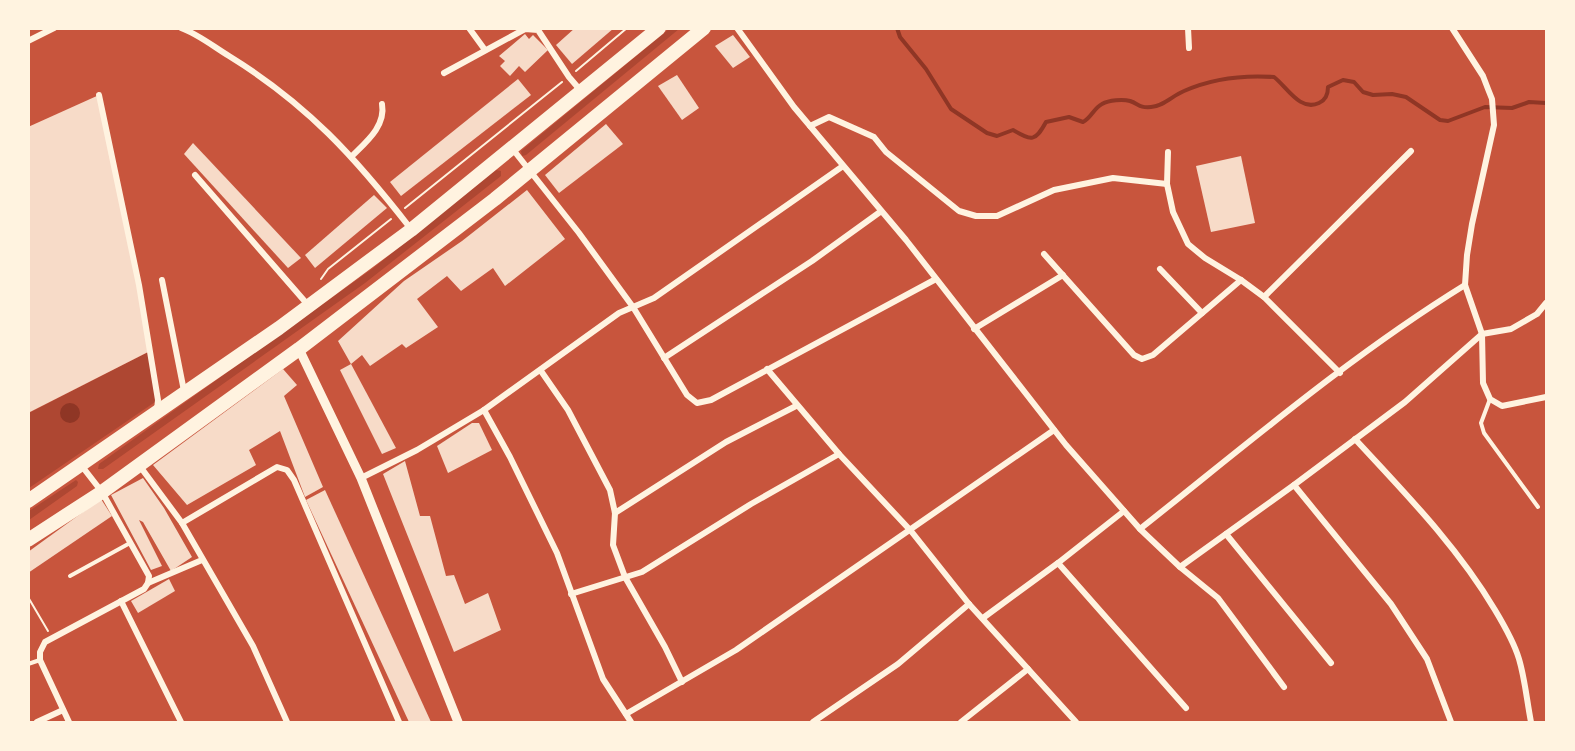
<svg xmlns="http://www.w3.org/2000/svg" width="1575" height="751" viewBox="0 0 1575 751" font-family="Arial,sans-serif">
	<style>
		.green { fill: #ae4732 }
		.water { fill: #8f3625 }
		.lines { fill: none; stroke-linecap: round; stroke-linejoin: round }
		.stream { stroke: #8f3625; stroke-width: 4 }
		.building { fill: #f7dbc8 }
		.path { stroke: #fff3e0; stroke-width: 2 }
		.service { stroke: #fff3e0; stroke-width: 4 }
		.minor { stroke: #fff3e0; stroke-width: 6 }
		.tertiary { stroke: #fff3e0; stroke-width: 9 }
		.trunk { stroke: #fff3e0; stroke-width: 14 }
	</style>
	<rect width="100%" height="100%" fill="#c8553d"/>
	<g class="green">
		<polygon points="669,29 679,29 526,155 522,156 521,151"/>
		<polygon points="496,170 501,171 501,176 365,283 103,469 98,469 99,464 372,269"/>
		<polygon points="150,351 158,400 29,488 29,413"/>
		<polygon points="76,480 78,482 77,486 29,520 29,511"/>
	</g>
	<circle class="water" cx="70" cy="413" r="10"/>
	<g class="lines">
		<path class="stream" d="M897 28 900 37 926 69 951 109 987 133 997 136 1013 130C1032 141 1035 142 1046 122L1069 117 1083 122C1091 118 1094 108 1102 104 1109 100 1123 99 1130 101 1139 104 1139 108 1151 107 1164 106 1172 96 1184 91 1211 79 1244 75 1274 77 1287 87 1300 112 1319 103 1326 100 1328 94 1328 87L1343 80 1354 82 1363 92 1373 95 1392 94 1406 97 1440 120 1448 121 1485 107 1512 108 1529 102 1546 103"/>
	</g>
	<g class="building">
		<polygon points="575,28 614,28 572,64 556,45"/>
		<polygon points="525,34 529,39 533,35 548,50 525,72 519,66 510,76 500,66 505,61 499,56"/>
		<polygon points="733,35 750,57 733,68 715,46"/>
		<polygon points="677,75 699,108 682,120 658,86"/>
		<polygon points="518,79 531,95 401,196 390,182"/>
		<polygon points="99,95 150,351 28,413 28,127"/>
		<polygon points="606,124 623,144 559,193 545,175"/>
		<polygon points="193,143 301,258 288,268 184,154"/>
		<polygon points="1241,156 1255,223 1211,232 1196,166"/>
		<polygon points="527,190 565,239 505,286 493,268 461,291 447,276 417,299 438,327 406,348 402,344 370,366 362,355 351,364 338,341 404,281 462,241"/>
		<polygon points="374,195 387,208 315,268 305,255"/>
		<polygon points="351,364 396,448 382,454 340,370"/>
		<polygon points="283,369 297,385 284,396 323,487 305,497 280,431 249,450 256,465 187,505 153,465"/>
		<polygon points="472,423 479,423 492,450 448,473 437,446"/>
		<polygon points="405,461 420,516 430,516 446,576 454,575 465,604 488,593 501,630 454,652 383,474"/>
		<polygon points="143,478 164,508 192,557 171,571 143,522 139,520 162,566 151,570 111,495"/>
		<polygon points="325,490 431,722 409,722 306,500"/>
		<polygon points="101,499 112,516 28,573 28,552"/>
		<polygon points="169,579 175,591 138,613 131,601"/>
	</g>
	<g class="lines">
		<g class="path">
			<polyline points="576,71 627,28"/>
			<polyline points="405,208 562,82"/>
			<polyline points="321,279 328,269 391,219"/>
			<polyline points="28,597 48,631"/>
		</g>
		<g class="service">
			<polyline points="1490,399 1481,423 1484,433 1538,507"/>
			<polyline points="70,576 130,543"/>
			<polyline points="28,664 40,660"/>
		</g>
		<g class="minor">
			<path d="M181 28C198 34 214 47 229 56 307 104 355 157 411 229"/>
			<polyline points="469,28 485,50"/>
			<polyline points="737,28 794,107 906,240 1066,445 1140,529 1180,567 1218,598 1284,687"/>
			<polyline points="1188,28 1189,48"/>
			<polyline points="1452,28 1483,76 1488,89 1492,99 1494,125 1472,224 1467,255 1465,285 1482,334 1483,383 1490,399 1502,406 1546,397"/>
			<polyline points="28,41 54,28"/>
			<polyline points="444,73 525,29 538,30 569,77 581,91"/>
			<polyline points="99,95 139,285 158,400 157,410"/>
			<polyline points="810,126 829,117 874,137 886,152 959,211 976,216 997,216 1054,190 1113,178 1167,184"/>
			<polyline points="511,147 579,233 633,307 687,395 697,403 711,400 936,279"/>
			<polyline points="1168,152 1167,184 1173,212 1188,244 1205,258 1241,280 1264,297 1340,373"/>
			<path d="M352 156C366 142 386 126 382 104"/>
			<polyline points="195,175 308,305"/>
			<polyline points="1044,254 1134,355 1142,359 1153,355 1241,280"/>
			<polyline points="1160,269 1202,313"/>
			<polyline points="162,280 184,391"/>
			<polyline points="1264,297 1411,151"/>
			<polyline points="974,329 1063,275"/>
			<polyline points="664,358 812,261 880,212"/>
			<polyline points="767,369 839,454 911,531 969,604 1076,722"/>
			<polyline points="541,371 568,410 610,490 615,513 613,545 625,577 665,647 682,682"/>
			<polyline points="484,410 510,457 557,553 603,679 631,722"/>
			<path d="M1355 439C1405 493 1457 546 1495 610 1504 625 1514 642 1519 659 1525 679 1527 702 1531 722"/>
			<polyline points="139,465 182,523 253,646 287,722"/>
			<polyline points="361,478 417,450 484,410 619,313 654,298 843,166"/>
			<polyline points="1294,485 1391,604 1427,659 1451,722"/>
			<polyline points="615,513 726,442 796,406"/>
			<polyline points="182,523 277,467 287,470 294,480 399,722"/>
			<path d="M1140 529C1246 445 1350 356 1465 285"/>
			<polyline points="1226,534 1331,663"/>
			<polyline points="1058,563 1186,708"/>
			<polyline points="1180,567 1294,485 1405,402 1482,334 1511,329 1537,314 1546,303"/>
			<polyline points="148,583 202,560"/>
			<polyline points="571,594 642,572 751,504 839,454"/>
			<polyline points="121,601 181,722"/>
			<polyline points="983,618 1058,563 1124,511"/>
			<polyline points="626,714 736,650 1054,430"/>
			<polyline points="37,722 63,710"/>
			<polyline points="69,722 40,660 40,652 45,642 144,589 148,583 149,576 102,492 81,465"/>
			<polyline points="813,722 898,664 969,604"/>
			<polyline points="961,722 1028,669"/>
		</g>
		<polyline class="tertiary" points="299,349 361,478 458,722"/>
		<g class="trunk">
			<polyline points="28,501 279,328 411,230 659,28"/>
			<polyline points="28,540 102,492 299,349 495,199 704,28"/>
		</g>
	</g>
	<rect width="1575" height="751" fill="none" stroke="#fff3e0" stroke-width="60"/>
</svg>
